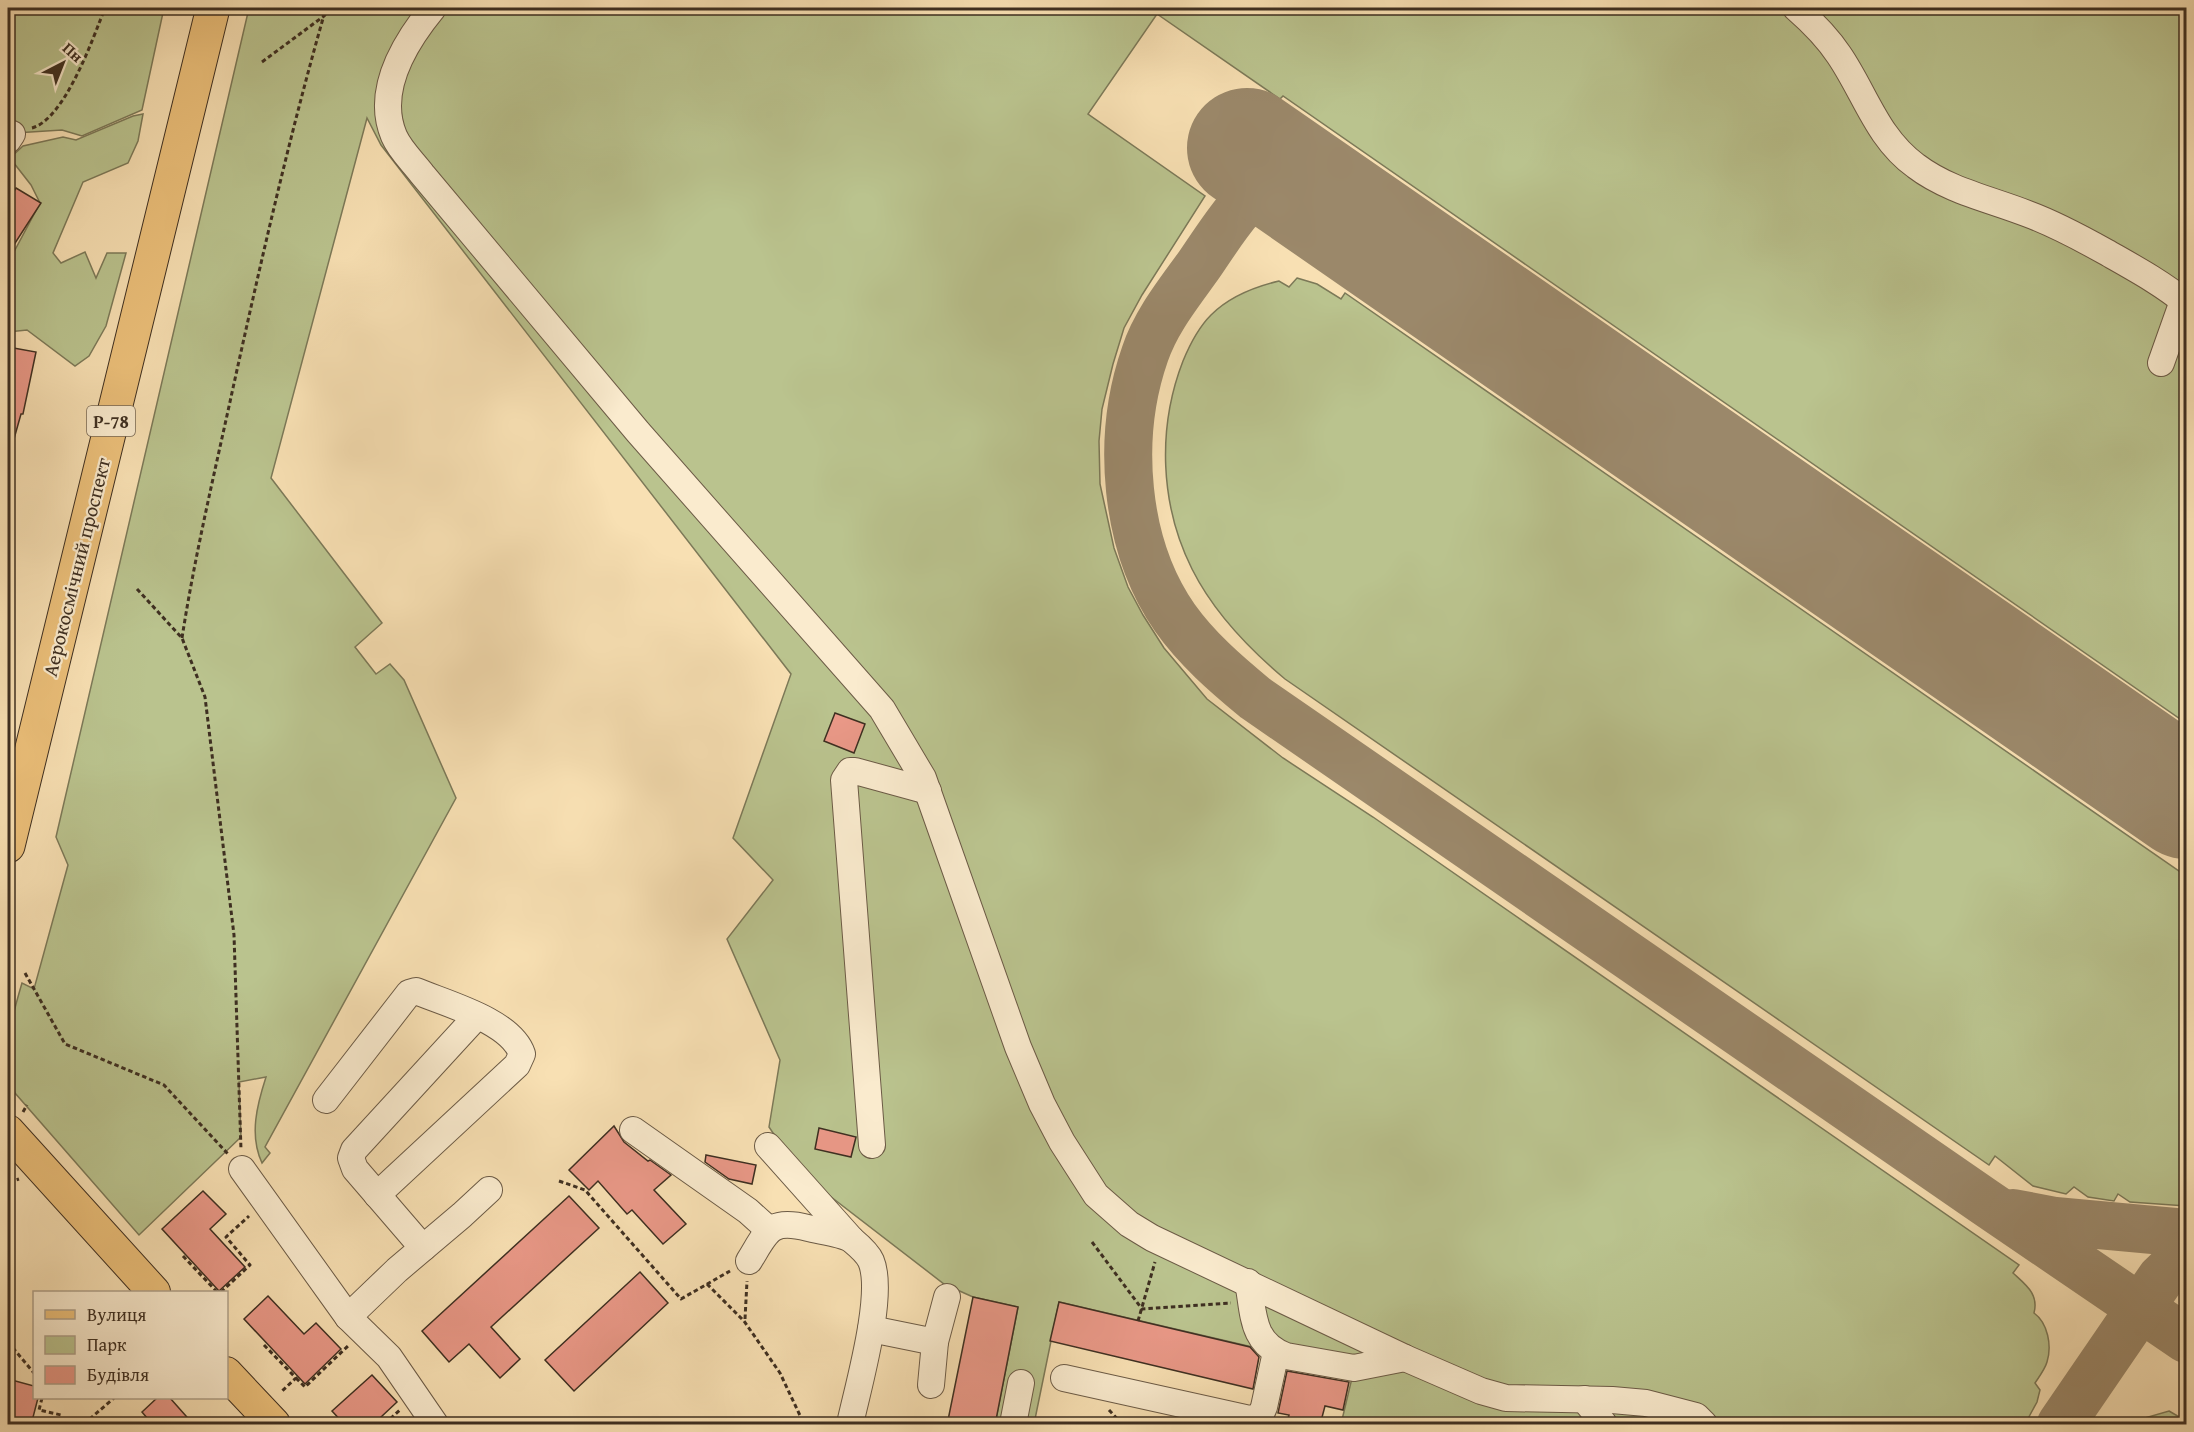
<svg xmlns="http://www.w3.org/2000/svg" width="2194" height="1432" viewBox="0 0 2194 1432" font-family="'Gentium Book Plus',serif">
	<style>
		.green { fill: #bac38e; stroke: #7c7958; stroke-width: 1.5 }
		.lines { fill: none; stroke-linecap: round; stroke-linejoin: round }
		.taxiway { stroke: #9b886a; stroke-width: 48 }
		.runway { stroke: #9b886a; stroke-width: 120 }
		.building { fill: #e99887; stroke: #3e2f21; stroke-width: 1.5 }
		.minor-casing { stroke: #6c5b46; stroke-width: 28 }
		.major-casing { stroke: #3e2f21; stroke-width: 34 }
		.highway-casing { stroke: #3e2f21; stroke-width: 35 }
		.path { stroke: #3e2f21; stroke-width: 3; stroke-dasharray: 4.5 3; stroke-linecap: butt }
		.minor { stroke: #faebce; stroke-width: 26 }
		.major { stroke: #ecc07a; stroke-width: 32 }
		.highway { stroke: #ecc07a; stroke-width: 33 }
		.labels { text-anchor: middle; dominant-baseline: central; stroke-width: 4.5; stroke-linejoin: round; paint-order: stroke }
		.shield { fill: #faebce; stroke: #766755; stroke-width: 1.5 }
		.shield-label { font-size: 18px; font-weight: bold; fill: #3e2f21 }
		.street-label { font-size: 20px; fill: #3e2f21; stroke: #faebce }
	</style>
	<rect width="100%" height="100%" fill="#f8e0b3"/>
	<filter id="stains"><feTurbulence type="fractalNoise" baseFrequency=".00333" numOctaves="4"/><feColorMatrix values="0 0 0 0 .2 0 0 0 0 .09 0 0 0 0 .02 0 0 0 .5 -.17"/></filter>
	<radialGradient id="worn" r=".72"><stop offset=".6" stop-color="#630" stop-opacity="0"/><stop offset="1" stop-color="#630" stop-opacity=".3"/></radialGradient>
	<g class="green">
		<polygon points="8,8 164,8 142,110 82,136 62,130 15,133 8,121"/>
		<path d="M249 8H2186V723L1283 96 1280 99 1157 14 1088 114 1205 196 1142 295 1124 328 1113 364 1102 409 1099 441 1100 484 1114 548 1128 587 1143 615 1164 648 1207 699 1283 758 1373 817 2019 1265 2013 1273C2026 1285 2039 1294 2034 1313 2048 1323 2052 1346 2047 1362 2045 1369 2039 1377 2035 1383L2040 1390 2037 1402 2025 1424H1341L1352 1378 1261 1349 1059 1302 1034 1424H995L1018 1307 973 1297 944 1284 800 1173 769 1127 780 1060 727 939 773 880 733 838 791 674 381 145 367 118 271 478 382 623 355 647 376 674 390 664 404 680 456 798 265 1147 270 1153 262 1163C249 1135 257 1105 266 1077L239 1082 241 1137 139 1235 15 1093C0 1056 11 1020 22 983L34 989 68 865 56 837Z"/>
		<polygon points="143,114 138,141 128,163 83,182 53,253 61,263 85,252 96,278 107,253 126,253 106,326 89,356 75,366 27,330 8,332 8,263 40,203 31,185 10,158 23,146 63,137 76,140 133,116"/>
		<path d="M1297 278 1317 284 1341 299 1345 293 2186 876V1206L2130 1202 2118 1194 2114 1201 2088 1197 2074 1187 2066 1194 2033 1186 1995 1156 1989 1165 1285 679C1248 648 1214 613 1192 569 1160 505 1157 428 1183 361 1190 344 1198 328 1211 315 1230 296 1254 287 1279 281L1289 287Z"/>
		<polygon points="2169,1411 2181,1418 2186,1411 2186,1424 2124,1424"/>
	</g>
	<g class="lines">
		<g class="taxiway">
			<path d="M1349 219C1330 210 1299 191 1278 192 1264 193 1250 202 1239 209 1224 227 1212 246 1199 265 1179 293 1156 321 1145 354 1116 437 1124 545 1175 618 1197 649 1226 674 1255 698L1985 1202 2186 1339"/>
			<polyline points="2013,1213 2055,1221 2186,1233"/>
			<polyline points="2061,1424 2161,1278 2186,1254"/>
		</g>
		<polyline class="runway" points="1247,148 2186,799"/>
	</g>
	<g class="building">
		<polygon points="16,188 41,203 8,254 8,201"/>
		<polygon points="8,347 36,352 23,414 21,414 12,446 8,446"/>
		<polygon points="835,713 865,724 854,753 824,741"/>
		<polygon points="614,1126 624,1142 648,1161 650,1160 671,1175 654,1190 686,1224 663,1244 632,1210 627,1214 598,1181 589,1190 569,1170"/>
		<polygon points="819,1128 856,1137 851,1157 815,1149"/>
		<polygon points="706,1155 756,1165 752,1184 729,1179 705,1162"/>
		<polygon points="203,1191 226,1214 210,1229 245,1267 219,1291 162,1229"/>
		<polygon points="569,1196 599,1228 491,1327 520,1359 500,1378 469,1344 449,1362 422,1331"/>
		<polygon points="640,1272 668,1303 574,1391 545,1360"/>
		<polygon points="268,1296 304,1334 316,1323 341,1349 305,1384 244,1319"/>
		<polygon points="973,1297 1018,1307 995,1425 947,1425"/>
		<polygon points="1059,1302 1250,1347 1259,1357 1253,1389 1050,1341"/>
		<polygon points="1287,1371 1349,1382 1343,1410 1325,1406 1320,1425 1286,1425 1289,1415 1278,1413"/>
		<polygon points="372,1375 397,1402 381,1417 388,1425 345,1425 332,1411"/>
		<polygon points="8,1379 34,1386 34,1398 38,1398 31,1425 8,1425"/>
		<polygon points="157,1398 170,1398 194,1425 153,1425 142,1412"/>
	</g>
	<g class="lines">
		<g class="minor-casing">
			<g id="minor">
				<path d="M433 8C405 42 375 91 394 136 400 150 413 162 422 174L638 432 882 709 923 778 1018 1047 1042 1104 1062 1142 1096 1195 1129 1224 1152 1238 1405 1358 1481 1391 1506 1398 1612 1400 1646 1403 1696 1416 1704 1424"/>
				<path d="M1796 8C1812 22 1827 37 1839 55 1865 93 1877 138 1916 166 1949 191 1990 199 2028 214 2055 224 2081 238 2106 252 2134 268 2162 283 2186 303"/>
				<polyline points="8,140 12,134"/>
				<polyline points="2161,363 2183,301 2186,298"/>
				<path d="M326 1100 409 993 416 991C447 1004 511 1021 522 1054L517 1065 377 1195"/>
				<polyline points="633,1130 748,1211 768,1229"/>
				<polyline points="872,1145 844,780 850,771 855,771 928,791"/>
				<polyline points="768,1146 851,1239"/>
				<polyline points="242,1169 348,1317 389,1357 435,1424"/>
				<polyline points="423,1248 355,1169 351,1158 354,1150 477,1016"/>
				<path d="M749 1261C767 1232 769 1218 808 1228 819 1231 844 1234 852 1240 858 1245 868 1254 871 1261 885 1294 858 1387 850 1424"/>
				<path d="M1248 1282C1254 1314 1251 1343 1286 1356L1354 1368 1405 1358"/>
				<polyline points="348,1317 397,1270 462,1215 489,1190"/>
				<polyline points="871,1329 935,1342 947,1297"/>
				<path d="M1064 1378 1245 1418C1255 1420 1261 1416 1264 1407L1276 1352"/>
				<polyline points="931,1385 935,1342"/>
				<polyline points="1584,1399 1604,1424"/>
				<polyline points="1013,1424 1021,1383"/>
			</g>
		</g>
		<g class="major-casing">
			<g id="major">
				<polyline points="8,1131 154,1292"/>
				<polyline points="226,1373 274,1424"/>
			</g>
		</g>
		<g class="highway-casing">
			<polyline id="highway" points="8,846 213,8"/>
		</g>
		<g class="path">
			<polyline points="262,62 324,16 331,8"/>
			<path d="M32 128C65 119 93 38 105 8"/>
			<polyline points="137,589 182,638 205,697 234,935 241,1150"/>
			<path d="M182 638C195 554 215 471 233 388 261 261 290 133 326 8"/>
			<polyline points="25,973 65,1044 164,1085 228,1154"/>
			<polyline points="23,1112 27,1105"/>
			<polyline points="559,1181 585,1190 681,1299 730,1271"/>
			<polyline points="8,1191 13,1181 19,1179"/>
			<polyline points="1092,1242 1142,1309 1231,1303"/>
			<polyline points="183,1256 217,1292"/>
			<polyline points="707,1284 744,1321 780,1373 804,1424"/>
			<polyline points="221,1292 250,1265 226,1237 249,1216"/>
			<polyline points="745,1319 747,1281"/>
			<polyline points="1138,1321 1155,1262"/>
			<polyline points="8,1342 34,1373"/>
			<polyline points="264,1345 296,1378 281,1392"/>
			<polyline points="296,1378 305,1387 349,1345"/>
			<polyline points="42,1398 39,1410 61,1415"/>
			<polyline points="1109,1410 1122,1424"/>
			<polyline points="84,1424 114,1398"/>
			<polyline points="334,1424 339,1420 342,1424"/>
			<polyline points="393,1424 389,1420 401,1409"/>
		</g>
		<use href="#minor" class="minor"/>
		<use href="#major" class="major"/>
		<use href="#highway" class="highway"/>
	</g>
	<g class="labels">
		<rect class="shield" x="87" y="406" width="48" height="30" rx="4.5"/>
		<g class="shield-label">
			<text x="111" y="421">Р-78</text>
		</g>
		<g class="street-label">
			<text transform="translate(76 567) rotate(-76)">Аерокосмічний проспект</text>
		</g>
	</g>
	<rect width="2194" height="1432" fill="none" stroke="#f8e0b3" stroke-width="30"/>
	<rect x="9" y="9" width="2176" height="1414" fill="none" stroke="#3e2f21" stroke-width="3"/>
	<rect x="15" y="15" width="2164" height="1402" fill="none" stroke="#3e2f21" stroke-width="1.5"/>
	<rect x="33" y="1291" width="195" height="108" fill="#faebce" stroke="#afa089" stroke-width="1.5"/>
	<rect x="45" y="1310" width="30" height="9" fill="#ecc07a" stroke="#afa089" stroke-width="1.5"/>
	<text x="87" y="1321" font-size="18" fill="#3e2f21">Вулиця</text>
	<rect x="45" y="1336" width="30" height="18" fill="#bac38e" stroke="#afa089" stroke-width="1.5"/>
	<text x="87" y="1351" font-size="18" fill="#3e2f21">Парк</text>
	<rect x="45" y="1366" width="30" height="18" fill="#e99887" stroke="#afa089" stroke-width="1.5"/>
	<text x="87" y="1381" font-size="18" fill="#3e2f21">Будівля</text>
	<g transform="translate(63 63) rotate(42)" stroke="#faebce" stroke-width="4.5" paint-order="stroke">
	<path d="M0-4.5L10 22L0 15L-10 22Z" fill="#3e2f21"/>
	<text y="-9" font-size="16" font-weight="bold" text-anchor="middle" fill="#3e2f21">Пн</text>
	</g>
	<rect width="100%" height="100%" filter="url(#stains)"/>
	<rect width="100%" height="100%" fill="url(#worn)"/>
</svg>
